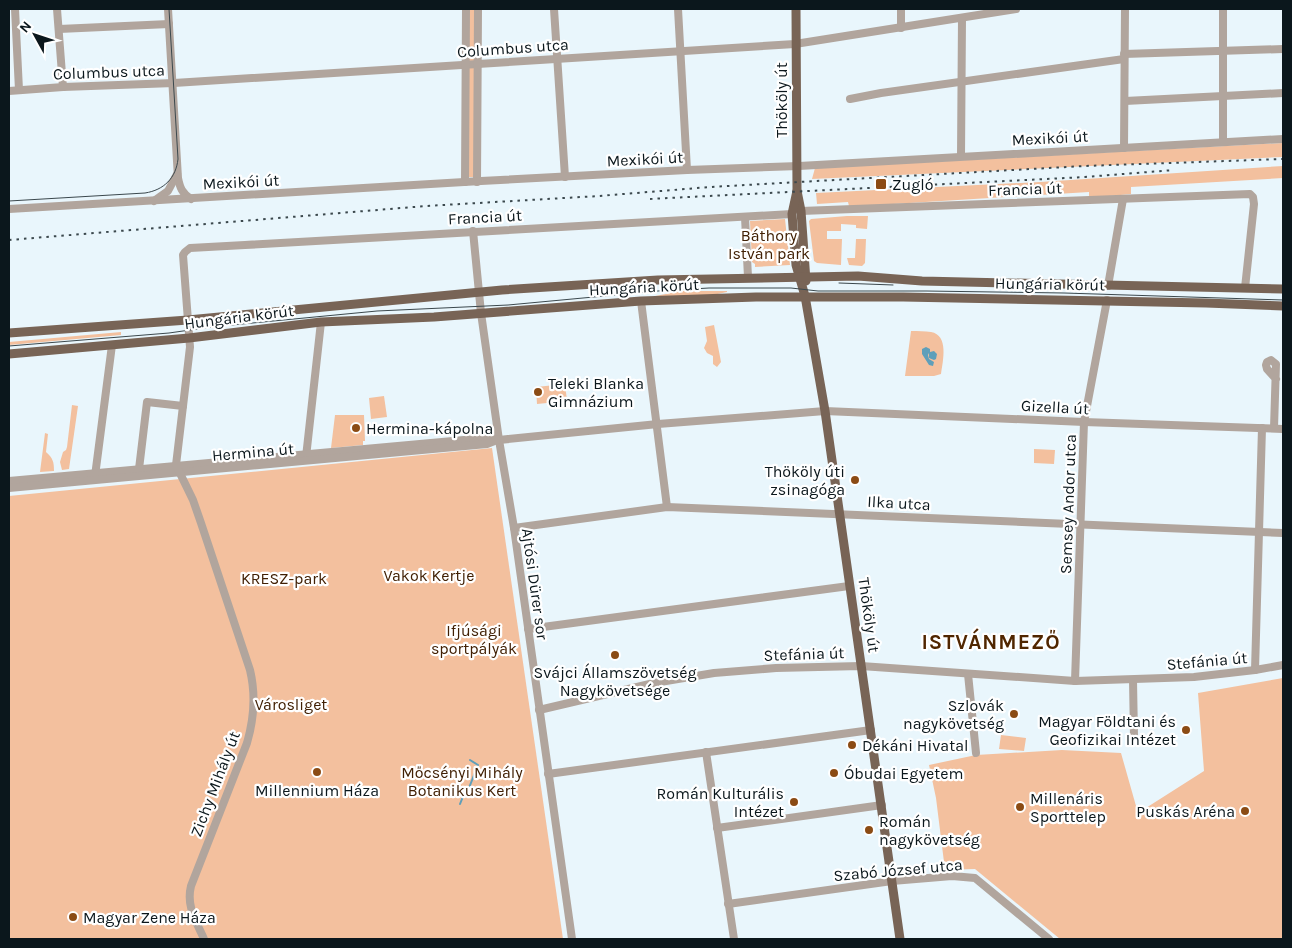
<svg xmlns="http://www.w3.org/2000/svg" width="1292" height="948" viewBox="0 0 1292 948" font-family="Karla,sans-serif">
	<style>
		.green { fill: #f3c09e }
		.water { fill: #5e9fba }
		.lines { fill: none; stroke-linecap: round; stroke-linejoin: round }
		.stream { stroke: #5e9fba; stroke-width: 2 }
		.minor { stroke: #b1a59d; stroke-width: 8 }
		.major { stroke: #786456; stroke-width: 9 }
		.tram { stroke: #3b484d; stroke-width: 1 }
		.rail { stroke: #3b484d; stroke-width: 2; stroke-dasharray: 2.5 5; stroke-linecap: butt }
		.poi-dot { fill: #8b4b14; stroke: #fff; stroke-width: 2 }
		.labels { text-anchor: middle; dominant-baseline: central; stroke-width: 4.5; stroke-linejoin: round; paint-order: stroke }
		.street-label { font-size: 16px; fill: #0b171c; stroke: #fff }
		.poi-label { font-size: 16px; fill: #0b171c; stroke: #fff; text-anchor: start }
		.park-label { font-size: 16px; fill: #412004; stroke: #fff }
		.district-label { font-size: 21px; font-weight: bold; letter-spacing: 1px; fill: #502600; stroke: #fff }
	</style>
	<rect width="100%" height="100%" fill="#e9f6fc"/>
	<g class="green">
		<polygon points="468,9 476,9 475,177 467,177"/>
		<polygon points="1283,143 1283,157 812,179 815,168"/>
		<polygon points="1283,166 1283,178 1131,187 1131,194 1089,198 1089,192 877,205 849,206 848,202 817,204 816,193 1040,182"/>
		<polygon points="847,216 868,216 867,229 856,228 856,225 841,224 841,231 827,231 827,239 842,239 841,265 817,263 814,261 809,221 811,219"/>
		<polygon points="785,219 790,265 755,267 755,264 752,262 750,221"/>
		<polygon points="856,239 866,239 865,263 862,266 849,265 847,258 855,258"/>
		<polygon points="682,291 727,291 727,292 708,296 655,296"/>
		<polygon points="714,325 721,362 717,367 713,364 713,356 707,353 704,348 707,341 705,327"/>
		<path d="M911 331C918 331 925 331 931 332 949 335 943 361 941 374L934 376H905Z"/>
		<polygon points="121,332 121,335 9,345 9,342"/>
		<polygon points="565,384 567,401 537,404 536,387"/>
		<polygon points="384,396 387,417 371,419 369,398"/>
		<polygon points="72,405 78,406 69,469 62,470 60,462 63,452 66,450 67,447"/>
		<polygon points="335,415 364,415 365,441 363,441 363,445 331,448"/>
		<path d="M45 433 48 434 46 452C53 458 54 462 54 471L40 472Z"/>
		<polygon points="492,448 563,939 9,939 9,496"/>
		<polygon points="1034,449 1055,450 1054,464 1034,463"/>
		<polygon points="1283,678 1283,939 1060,939 975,869 945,870 936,798 929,765 976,755 1062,750 1121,753 1138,813 1204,771 1198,693"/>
		<polygon points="1001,735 1026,738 1024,751 999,749"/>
	</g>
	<polygon class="water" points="926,347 930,349 930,352 934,351 937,354 936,359 934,360 929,358 929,353 928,355 929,359 934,362 933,366 929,365 922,354 922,349"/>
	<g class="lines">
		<polyline class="stream" points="460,804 464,794 467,793 478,765 470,760"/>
		<g class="minor">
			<polyline points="15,9 19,90"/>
			<polyline points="57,9 63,87"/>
			<path d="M168 9 178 178C180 188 182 193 191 199"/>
			<polyline points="554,9 565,177"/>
			<polyline points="678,9 687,170"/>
			<polyline points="901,9 901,28"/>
			<polyline points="59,29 169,24"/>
			<polyline points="1124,54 1283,49"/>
			<polyline points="9,91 63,87 174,83 795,44 1016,9"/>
			<polyline points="850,99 881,93 1124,59"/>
			<polyline points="1125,101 1283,93"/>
			<polyline points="1223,142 1223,9"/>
			<polyline points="1124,148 1125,9"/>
			<polyline points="961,156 962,18"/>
			<polyline points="465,182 466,9"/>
			<polyline points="477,182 478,9"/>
			<polyline points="154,201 168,191 177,174"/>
			<polyline points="9,209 481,181 687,170 799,166 1283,139"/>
			<polyline points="801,211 1250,194 1253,197 1254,204 1245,288"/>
			<polyline points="745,217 748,277"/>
			<polyline points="473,231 481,313 499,440 514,528 572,939"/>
			<polyline points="1108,286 1123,199"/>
			<polyline points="641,301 667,507"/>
			<polyline points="1274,428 1276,364 1271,360 1267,362 1266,365 1267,369 1276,379"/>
			<polyline points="306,457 321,322"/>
			<polyline points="139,469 147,402 183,406"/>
			<polyline points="95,476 112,345"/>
			<polyline points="9,481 486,438 499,440 658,424 825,411 1084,422 1283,429"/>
			<polyline points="9,488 487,444 497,440"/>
			<polyline points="514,528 667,507 1283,533"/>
			<polyline points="528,629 849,586"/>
			<polyline points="1255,670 1262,428"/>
			<polyline points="968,674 976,753"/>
			<polyline points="1133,680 1134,737"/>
			<polyline points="1075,681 1084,422 1107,300"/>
			<polyline points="539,710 654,683 714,673 776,668 861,666 1075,681 1194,677 1255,670 1283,665"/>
			<polyline points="706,752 734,939"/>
			<polyline points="548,774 871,730"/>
			<polyline points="717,828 882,805"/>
			<polyline points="728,904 892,881 952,876 975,878 1049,939"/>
			<path d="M204 939C196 921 186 906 191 886L247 743C254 719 256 695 250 670L201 523 193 500 176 465 190 347 183 255 185 252 190 248 245 245 792 214"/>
		</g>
		<g class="major">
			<polyline points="796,9 797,191 801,211 806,281"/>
			<polyline points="797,191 792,214 796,265 805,296 825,411 900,939"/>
			<polyline points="9,333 188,320 502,290 658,280 858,276 922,281 1283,289"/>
			<polyline points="9,354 189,338 321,322 434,317 641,301 756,297 903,297 1206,303 1283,306"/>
		</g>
		<g class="tram">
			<path d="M9 201 145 193C164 190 176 178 178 159L169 9"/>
			<polyline points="839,283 893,285"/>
			<polyline points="9,346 169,333 211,327 377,311 508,305 658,291 709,288 791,288 818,291 926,291 1064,293 1283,300"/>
		</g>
		<g class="rail">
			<polyline points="650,199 1085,177 1174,170"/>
			<polyline points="9,240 426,206 599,196 710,187 1084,166 1283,159"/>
		</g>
	</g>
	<g class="poi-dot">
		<rect x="875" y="178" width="12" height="12" rx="2.5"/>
		<circle cx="538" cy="392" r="5"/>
		<circle cx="356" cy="428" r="5"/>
		<circle cx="855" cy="480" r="5"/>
		<circle cx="615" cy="655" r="5"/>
		<circle cx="1014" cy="714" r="5"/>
		<circle cx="1186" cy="730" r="5"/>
		<circle cx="852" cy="745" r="5"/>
		<circle cx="317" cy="772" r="5"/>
		<circle cx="834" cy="773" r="5"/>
		<circle cx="794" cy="802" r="5"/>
		<circle cx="1020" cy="807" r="5"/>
		<circle cx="1245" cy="811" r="5"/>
		<circle cx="869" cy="830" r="5"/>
		<circle cx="73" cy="917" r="5"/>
	</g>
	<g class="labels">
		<g class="street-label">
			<text transform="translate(513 48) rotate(-4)">Columbus utca</text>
			<text transform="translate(109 72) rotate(-2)">Columbus utca</text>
			<text transform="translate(781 100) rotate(-90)">Thököly út</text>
			<text transform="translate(1050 138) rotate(-3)">Mexikói út</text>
			<text transform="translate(645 159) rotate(-3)">Mexikói út</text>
			<text transform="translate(241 182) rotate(-3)">Mexikói út</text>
			<text transform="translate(1025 189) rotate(-2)">Francia út</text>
			<text transform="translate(485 217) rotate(-3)">Francia út</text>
			<text transform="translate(1050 284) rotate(1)">Hungária körút</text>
			<text transform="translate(644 287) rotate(-3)">Hungária körút</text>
			<text transform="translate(239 317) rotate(-7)">Hungária körút</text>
			<text transform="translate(1055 407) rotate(3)">Gizella út</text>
			<text transform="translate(253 452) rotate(-5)">Hermina út</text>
			<text transform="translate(899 503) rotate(3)">Ilka utca</text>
			<text transform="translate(1068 504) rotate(-88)">Semsey Andor utca</text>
			<text transform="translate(535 584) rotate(82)">Ajtósi Dürer sor</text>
			<text transform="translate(869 615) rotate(82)">Thököly út</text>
			<text transform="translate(804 654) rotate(-2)">Stefánia út</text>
			<text transform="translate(1207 661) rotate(-5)">Stefánia út</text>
			<text transform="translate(215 784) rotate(-69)">Zichy Mihály út</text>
			<text transform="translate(898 870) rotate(-5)">Szabó József utca</text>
		</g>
		<g class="poi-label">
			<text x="892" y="184">Zugló</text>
			<text x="548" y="383">Teleki Blanka<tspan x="548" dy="18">Gimnázium</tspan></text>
			<text x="366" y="428">Hermina-kápolna</text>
			<text x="845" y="471" text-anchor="end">Thököly úti<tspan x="845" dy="18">zsinagóga</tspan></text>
			<text x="615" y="672" text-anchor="middle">Svájci Államszövetség<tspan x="615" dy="18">Nagykövetsége</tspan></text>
			<text x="1004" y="705" text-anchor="end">Szlovák<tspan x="1004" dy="18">nagykövetség</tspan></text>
			<text x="1176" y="721" text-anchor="end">Magyar Földtani és<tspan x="1176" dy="18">Geofizikai Intézet</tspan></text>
			<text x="862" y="745">Dékáni Hivatal</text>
			<text x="844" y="773">Óbudai Egyetem</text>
			<text x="317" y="790" text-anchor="middle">Millennium Háza</text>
			<text x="784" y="793" text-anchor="end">Román Kulturális<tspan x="784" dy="18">Intézet</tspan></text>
			<text x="1030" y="798">Millenáris<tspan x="1030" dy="18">Sporttelep</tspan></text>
			<text x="1235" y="811" text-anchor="end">Puskás Aréna</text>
			<text x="879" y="821">Román<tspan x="879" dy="18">nagykövetség</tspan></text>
			<text x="83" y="917">Magyar Zene Háza</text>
		</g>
		<g class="park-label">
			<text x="769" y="235">Báthory<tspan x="769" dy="18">István park</tspan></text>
			<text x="429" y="575">Vakok Kertje</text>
			<text x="284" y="578">KRESZ-park</text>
			<text x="474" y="630">Ifjúsági<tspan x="474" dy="18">sportpályák</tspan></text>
			<text x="291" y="704">Városliget</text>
			<text x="462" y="772">Mőcsényi Mihály<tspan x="462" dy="18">Botanikus Kert</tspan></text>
		</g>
		<g class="district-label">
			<text x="991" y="642">ISTVÁNMEZŐ</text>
		</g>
	</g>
	<rect width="1292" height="948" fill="none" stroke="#0b171c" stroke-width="20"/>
	<g transform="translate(35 35) rotate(310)" stroke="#ffffff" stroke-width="4" paint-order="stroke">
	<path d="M0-4L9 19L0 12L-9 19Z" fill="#0b171c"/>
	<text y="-8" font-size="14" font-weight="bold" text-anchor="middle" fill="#0b171c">N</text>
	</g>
</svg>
